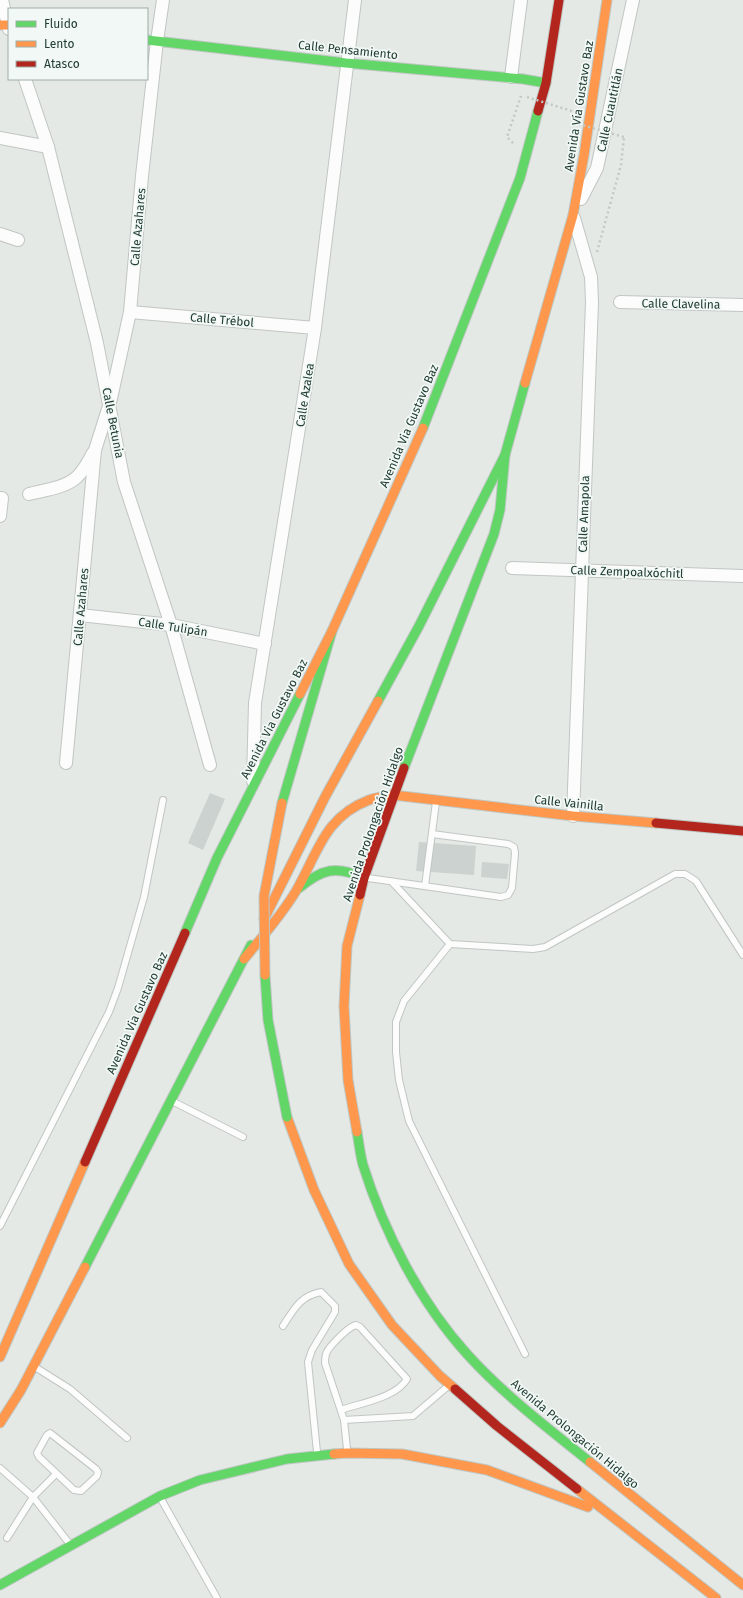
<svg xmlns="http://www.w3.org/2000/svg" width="743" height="1598" viewBox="0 0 743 1598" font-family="'Fira Sans',sans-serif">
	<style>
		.building { fill: #ccd2cf }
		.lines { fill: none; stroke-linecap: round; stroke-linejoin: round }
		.lane-casing { stroke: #c1c6c3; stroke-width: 8 }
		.street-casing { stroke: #c1c6c3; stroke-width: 14 }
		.fast-casing { stroke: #bfc7c3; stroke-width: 11 }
		.slow-casing { stroke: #bfc7c3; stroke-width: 11 }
		.jam-casing { stroke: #bfc7c3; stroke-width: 11 }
		.path { stroke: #c1c9c5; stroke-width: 2.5; stroke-dasharray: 2 3; stroke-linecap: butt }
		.lane { stroke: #fbfcfb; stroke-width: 6 }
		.street { stroke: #fbfcfb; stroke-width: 12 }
		.fast { stroke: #63d668; stroke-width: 9 }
		.slow { stroke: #ff974d; stroke-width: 9 }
		.jam { stroke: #b3261e; stroke-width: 9 }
		.fast-bridge-casing { stroke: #bcc5c2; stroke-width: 11; stroke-linecap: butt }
		.slow-bridge-casing { stroke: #bcc5c2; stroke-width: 11; stroke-linecap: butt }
		.path-bridge { stroke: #c1c9c5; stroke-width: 2.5; stroke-dasharray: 2 3; stroke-linecap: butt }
		.fast-bridge { stroke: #63d668; stroke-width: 9 }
		.slow-bridge { stroke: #ff974d; stroke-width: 9 }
		.labels { text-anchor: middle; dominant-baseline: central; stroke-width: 3.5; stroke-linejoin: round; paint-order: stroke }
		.street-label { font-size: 12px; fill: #213d34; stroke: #f2f8f5 }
	</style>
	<rect width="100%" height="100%" fill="#e4e9e6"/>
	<g class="building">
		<polygon points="210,793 225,799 203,850 188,843"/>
		<polygon points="419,842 476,846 474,875 416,871"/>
		<polygon points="482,862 509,864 507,879 481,877"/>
	</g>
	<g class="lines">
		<g class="lane-casing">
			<g id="lane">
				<polyline points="368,878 501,897 508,895 512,888 515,853 514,847 508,844 432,834"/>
				<polyline points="392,882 450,944 533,949 545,947 675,874 685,874 696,881 743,955"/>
				<polyline points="425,886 436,802"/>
				<polyline points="450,944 404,1001 396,1022 396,1052 399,1080 409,1121 525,1354"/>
				<polyline points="172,1101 243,1137"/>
				<polyline points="0,1226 109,1012 118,988 144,897 163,800"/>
				<path d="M283 1326C294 1309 300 1296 321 1292L335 1306V1312L312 1350 308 1362 317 1452"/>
				<polyline points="35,1367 70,1389 127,1438"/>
				<path d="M341 1410C360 1403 396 1398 407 1379L360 1327 356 1325C348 1327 333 1343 328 1350 325 1354 325 1358 325 1363L344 1420 347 1449"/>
				<polyline points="344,1420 413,1416 447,1387"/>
				<polygon points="50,1433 96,1469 98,1472 97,1476 81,1491 74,1490 39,1457 37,1453 47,1435"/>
				<polyline points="0,1468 33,1497 69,1543"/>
				<polyline points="161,1499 217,1598"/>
				<polyline points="7,1538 33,1497 56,1474"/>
			</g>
		</g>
		<g class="street-casing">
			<g id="street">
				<polyline points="2,0 9,29"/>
				<polyline points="511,77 521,0"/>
				<polyline points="25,79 48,147 97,343 124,482 171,625 210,765"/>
				<polyline points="0,138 48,147"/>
				<polyline points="581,199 597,168 633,0"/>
				<polyline points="0,234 18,240"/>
				<polyline points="620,302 743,305"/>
				<polyline points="130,312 315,328"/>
				<path d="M29 494C45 490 65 488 77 477 84 470 89 461 93 453"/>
				<polyline points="0,498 2,498 0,516"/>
				<polyline points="512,568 743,576"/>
				<polyline points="80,615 171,625 265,644"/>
				<polyline points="66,763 95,450 110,403 130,312 142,176 157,41 163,0"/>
				<polyline points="253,781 255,703 315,328 355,0"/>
				<polyline points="573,816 592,302 591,277 574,218"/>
			</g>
		</g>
		<g class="fast-casing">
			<g id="fast">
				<polyline points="147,40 346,63 523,79 546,83"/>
				<polyline points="423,428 520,178 538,111"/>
				<polyline points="378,701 419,626 505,455 525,383"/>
				<polyline points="404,768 494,534 500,510 505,455"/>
				<polyline points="282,803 332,631"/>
				<path d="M299 888C322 869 336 865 364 878"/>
				<polyline points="185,933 217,858 300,694"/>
				<path d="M357 1132C359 1143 360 1154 363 1165 384 1232 420 1302 467 1354 504 1395 548 1428 590 1462"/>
				<polyline points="85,1267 251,945"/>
				<polyline points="0,1585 160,1496 200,1480 287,1459 334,1454"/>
			</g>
		</g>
		<g class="slow-casing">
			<g id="slow">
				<polyline points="0,25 9,25"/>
				<polyline points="525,383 573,215 584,155 607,0"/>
				<polyline points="300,694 332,631 423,428"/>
				<polyline points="393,795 573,816 656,823"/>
				<polyline points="264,919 325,797 378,701"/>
				<path d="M244 959C263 936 281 916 296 891 318 853 324 817 369 800 377 797 385 797 393 795"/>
				<polyline points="287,1117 314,1190 349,1264 392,1325 440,1376 455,1389"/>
				<polyline points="357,1132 348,1080 344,1006 347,946 360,895"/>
				<polyline points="0,1357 85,1162"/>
				<polyline points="0,1423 21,1390 85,1267"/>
				<polyline points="334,1454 347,1453 402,1454 487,1470 588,1507"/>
				<polyline points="590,1462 743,1585"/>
				<polyline points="577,1489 716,1598"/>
			</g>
		</g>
		<g class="jam-casing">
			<g id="jam">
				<polyline points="538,111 546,83 559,0"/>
				<polyline points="656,823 743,831"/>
				<polyline points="360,895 364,878 404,768"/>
				<polyline points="85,1162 185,933"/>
				<polyline points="455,1389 497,1426 577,1489"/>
			</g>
		</g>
		<g class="path">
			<polyline points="513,143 507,137 522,93"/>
			<polyline points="597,252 621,165 624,137"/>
		</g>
		<use href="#lane" class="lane"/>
		<use href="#street" class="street"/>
		<use href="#fast" class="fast"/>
		<use href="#slow" class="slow"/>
		<use href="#jam" class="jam"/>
		<g class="fast-bridge-casing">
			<polyline id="fast-bridge" points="265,975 268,1020 287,1117"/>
		</g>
		<g class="slow-bridge-casing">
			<polyline id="slow-bridge" points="265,975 264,896 282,803"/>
		</g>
		<polyline class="path-bridge" points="527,97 575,112 575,123 624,137"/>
		<use href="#fast-bridge" class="fast-bridge"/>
		<use href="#slow-bridge" class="slow-bridge"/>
	</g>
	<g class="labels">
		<g class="street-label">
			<text transform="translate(348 50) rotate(6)">Calle Pensamiento</text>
			<text transform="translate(579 106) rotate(-81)">Avenida Vía Gustavo Baz</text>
			<text transform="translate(610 110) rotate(-78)">Calle Cuautitlán</text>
			<text transform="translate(138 227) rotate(-85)">Calle Azahares</text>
			<text transform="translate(681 304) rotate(1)">Calle Clavelina</text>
			<text transform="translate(222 320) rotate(5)">Calle Trébol</text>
			<text transform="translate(305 395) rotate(-81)">Calle Azalea</text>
			<text transform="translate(113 423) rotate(79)">Calle Betunia</text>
			<text transform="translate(409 426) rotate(-67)">Avenida Via Gustavo Baz</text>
			<text transform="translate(584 514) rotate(-88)">Calle Amapola</text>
			<text transform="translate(627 572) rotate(2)">Calle Zempoalxóchitl</text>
			<text transform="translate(81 607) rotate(-85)">Calle Azahares</text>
			<text transform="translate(173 627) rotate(9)">Calle Tulipán</text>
			<text transform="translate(274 719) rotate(-63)">Avenida Via Gustavo Baz</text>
			<text transform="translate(569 803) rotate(6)">Calle Vainilla</text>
			<text transform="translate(373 824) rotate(-71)">Avenida Prolongación Hidalgo</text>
			<text transform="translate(137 1013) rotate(-66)">Avenida Via Gustavo Baz</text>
			<text transform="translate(575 1434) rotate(40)">Avenida Prolongación Hidalgo</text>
		</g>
	</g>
	<rect x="8" y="8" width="140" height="72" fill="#f2f8f5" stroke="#9eada8"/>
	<rect x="16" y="21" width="20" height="6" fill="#63d668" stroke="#9eada8"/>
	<text x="44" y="28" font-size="12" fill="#213d34">Fluido</text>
	<rect x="16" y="41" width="20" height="6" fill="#ff974d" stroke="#9eada8"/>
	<text x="44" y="48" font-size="12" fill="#213d34">Lento</text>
	<rect x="16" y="61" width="20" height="6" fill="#b3261e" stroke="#9eada8"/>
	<text x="44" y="68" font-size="12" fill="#213d34">Atasco</text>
</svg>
